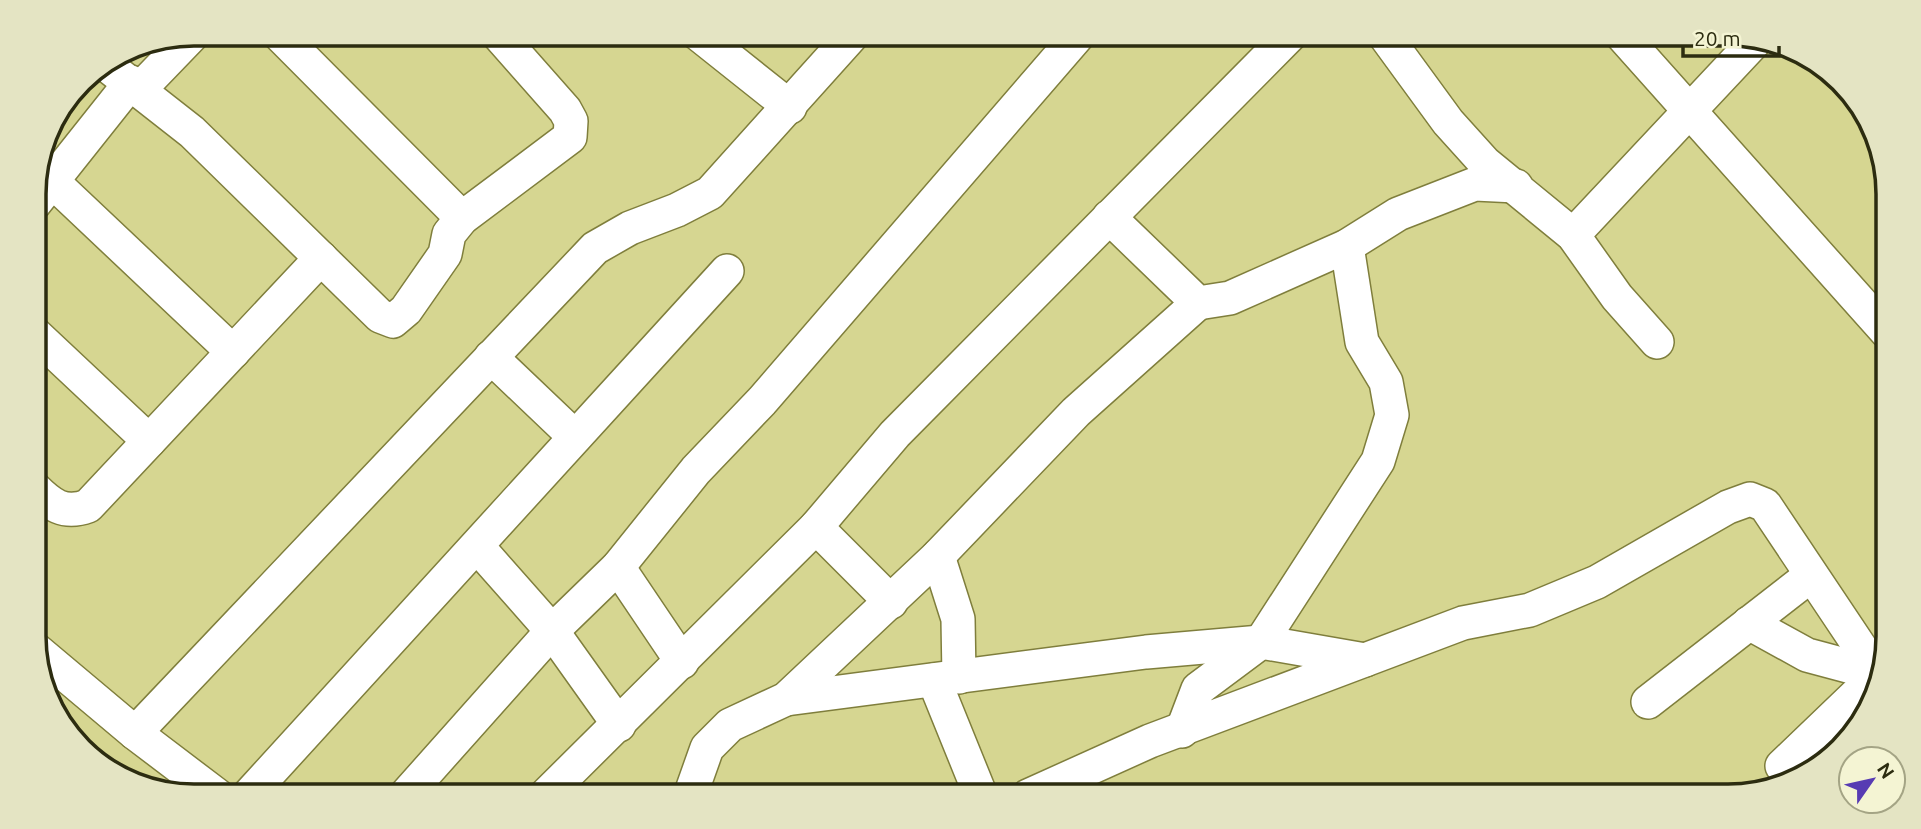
<svg xmlns="http://www.w3.org/2000/svg" width="1921" height="829" viewBox="0 0 1921 829" font-family="Ubuntu,sans-serif">
	<style>
		.lines { fill: none; stroke-linecap: round; stroke-linejoin: round }
		.street-casing { stroke: #7f7e3c; stroke-width: 36 }
		.street { stroke: #fff; stroke-width: 33 }
		.rim { fill: none; stroke: #2c2c10; stroke-width: 3.5 }
	</style>
	<rect width="100%" height="100%" fill="#d6d691"/>
	<g class="lines">
		<g class="street-casing">
			<g id="street">
				<polyline points="278,33 462,218"/>
				<polyline points="697,33 790,107"/>
				<polyline points="1383,33 1448,122 1485,163 1573,235 1617,297 1657,342"/>
				<polyline points="1620,33 1887,332"/>
				<polyline points="104,63 192,132 380,316 393,321 406,310 445,254 449,234 462,218 570,137 571,121 565,110 497,33"/>
				<polyline points="140,89 194,33"/>
				<polyline points="52,181 233,352"/>
				<polyline points="34,204 131,82"/>
				<polyline points="1109,217 1198,303 1230,298 1347,246 1398,214 1475,184 1516,186"/>
				<polyline points="1573,235 1757,39"/>
				<polyline points="34,333 149,441"/>
				<polyline points="491,357 575,437"/>
				<path d="M34 488C51 505 64 515 88 506L321 258"/>
				<polyline points="816,527 891,602"/>
				<polyline points="477,546 552,631 619,725"/>
				<polyline points="938,556 958,619 959,677"/>
				<polyline points="618,567 682,662"/>
				<polyline points="1749,623 1807,655 1878,674"/>
				<polyline points="35,649 135,733 218,796"/>
				<polyline points="934,680 981,796"/>
				<polyline points="786,699 1146,652 1261,642 1365,660"/>
				<polyline points="1648,702 1810,576"/>
				<polyline points="1182,731 1198,689 1261,642 1378,461 1392,415 1386,382 1362,342 1347,246"/>
				<polyline points="135,733 595,248 630,228 677,210 710,193 854,33"/>
				<polyline points="1782,766 1878,674"/>
				<polyline points="248,796 727,271"/>
				<polyline points="405,796 552,631 618,567 696,470 762,401 1080,33"/>
				<polyline points="545,796 816,527 895,434 1292,33"/>
				<polyline points="690,796 707,748 730,725 786,699 938,556 1076,412 1198,303"/>
				<polyline points="1028,796 1150,741 1463,623 1530,610 1597,582 1728,507 1750,499 1765,505 1880,677"/>
			</g>
		</g>
		<use href="#street" class="street"/>
	</g>
	<path d="M0 0H1921V829H0ZM194 46H1728A148 148 0 0 1 1876 194V636A148 148 0 0 1 1728 784H194A148 148 0 0 1 46 636V194A148 148 0 0 1 194 46Z" fill="#e4e4c3" fill-rule="evenodd"/>
	<path class="rim" d="M194 46H1728A148 148 0 0 1 1876 194V636A148 148 0 0 1 1728 784H194A148 148 0 0 1 46 636V194A148 148 0 0 1 194 46Z"/>
	<g transform="translate(1872 780) rotate(56)"><circle r="33" fill="#f4f4d3" stroke="#a4a485" stroke-width="2"/>
	<path d="M0-5L12 26L0 18L-12 26Z" fill="#573bb3"/>
	<text y="-10" font-size="19" font-weight="bold" text-anchor="middle" fill="#2c2c10">N</text>
	</g>
	<path d="M1683 46v10h96v-10" fill="none" stroke="#2c2c10" stroke-width="3.5"/>
	<text x="1694" y="46" font-size="21" fill="#2c2c10" stroke="#f4f4d3" stroke-width="5" paint-order="stroke">20 m</text>
</svg>
